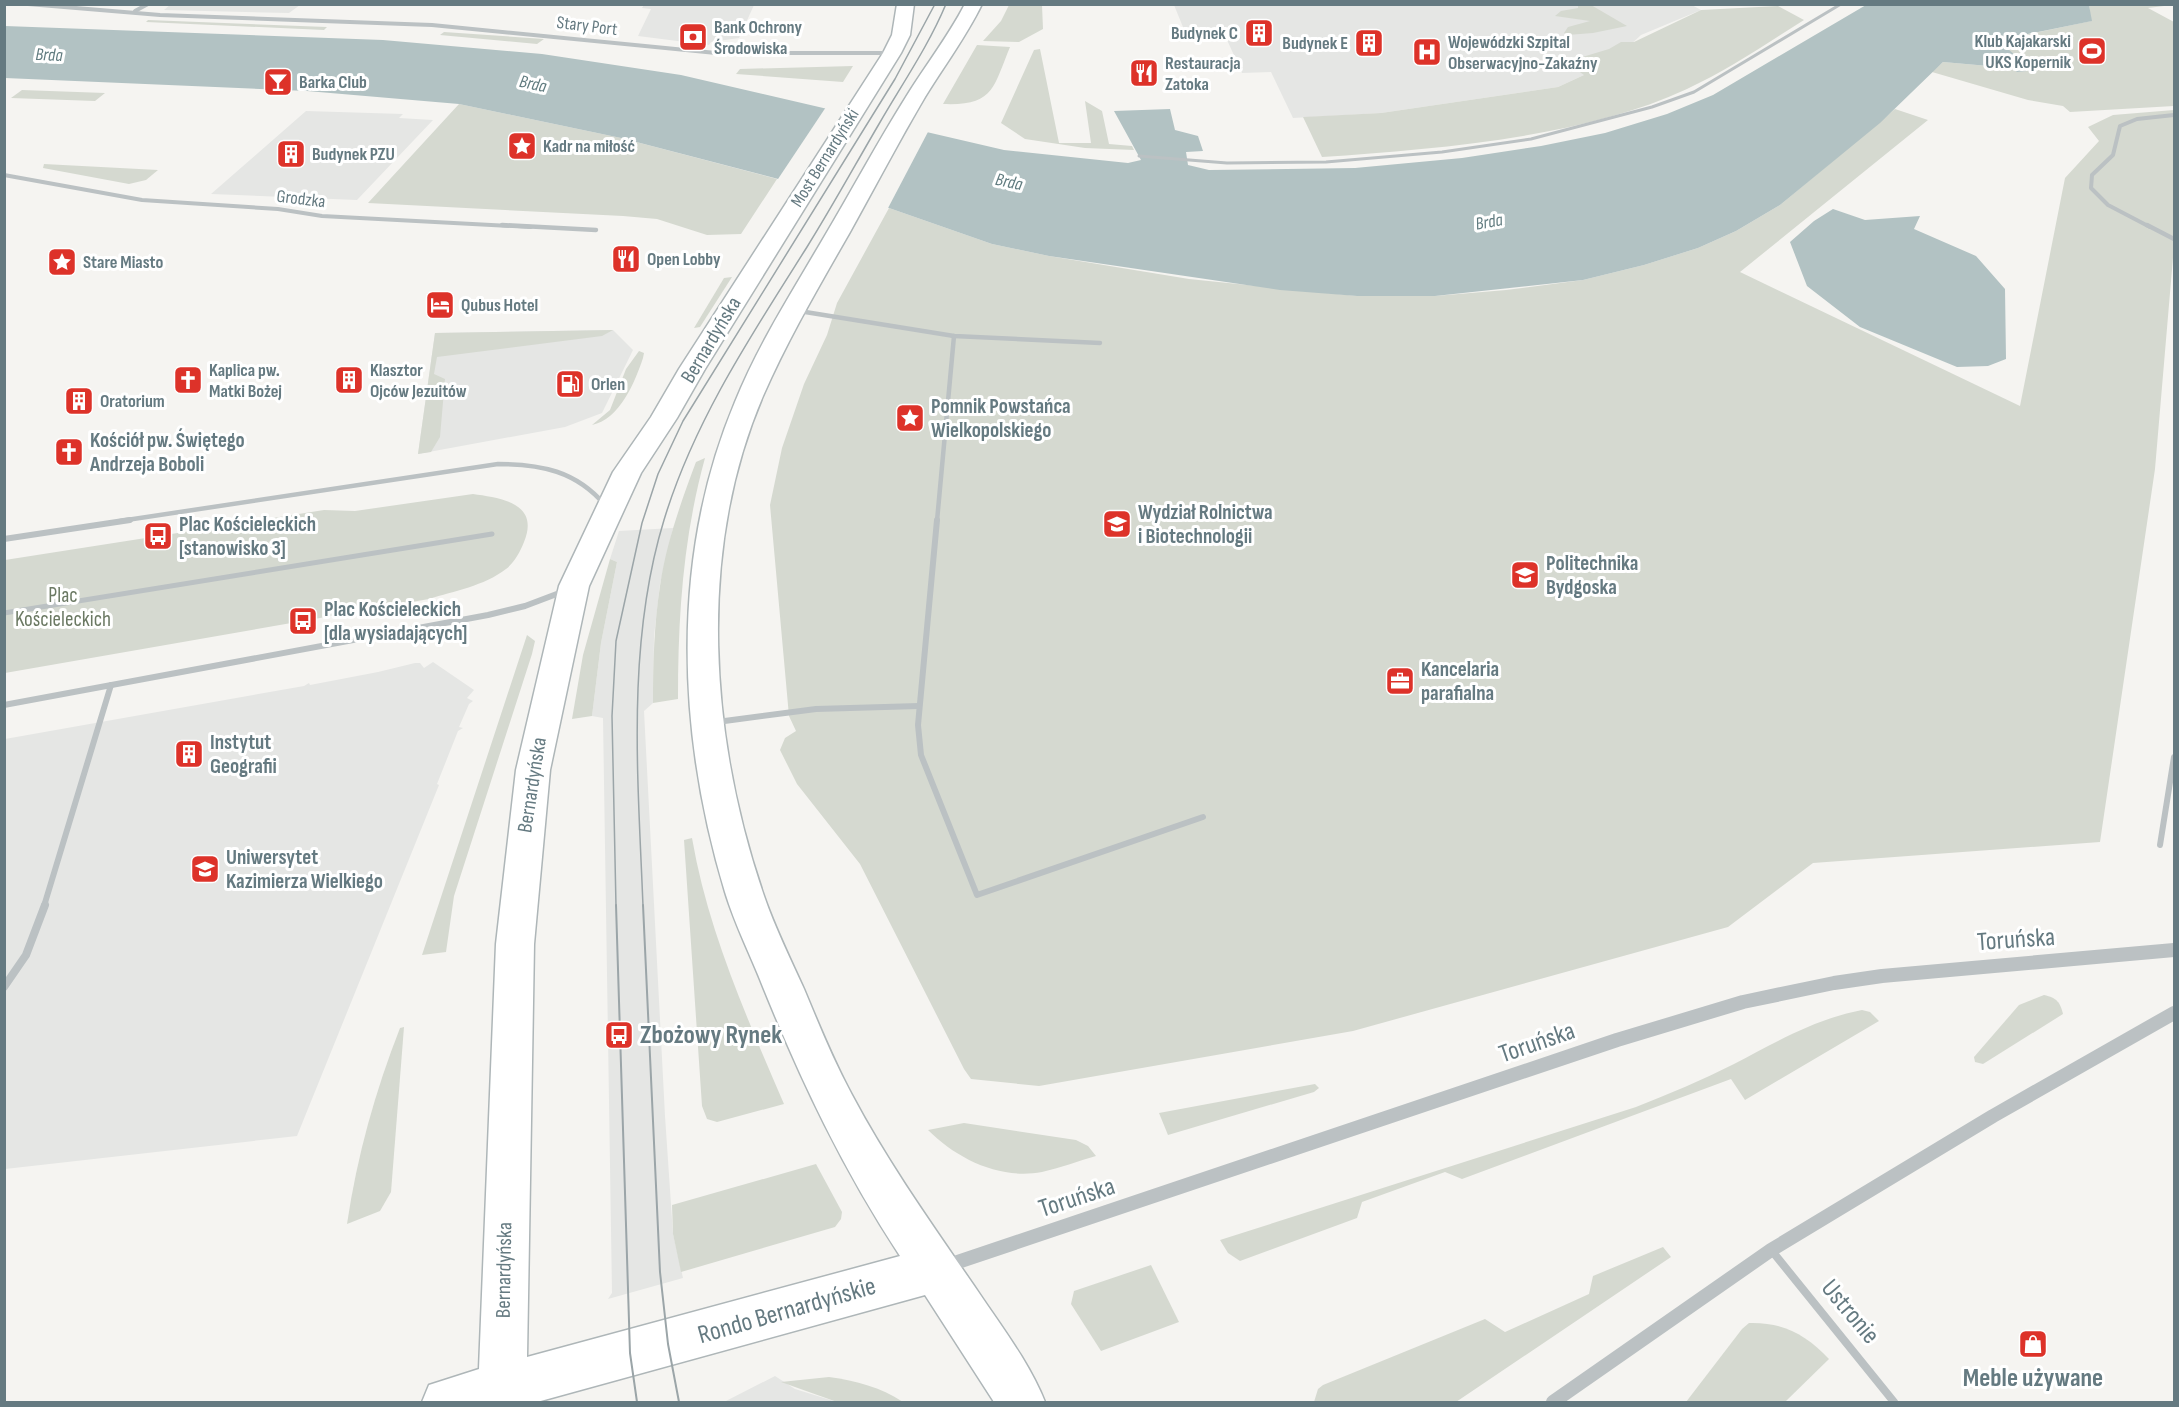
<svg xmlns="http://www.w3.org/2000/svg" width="2179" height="1407" viewBox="0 0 2179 1407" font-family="'Sofia Sans Condensed',sans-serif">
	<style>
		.built { fill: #e5e6e4 }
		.green { fill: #d5d9d0 }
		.water { fill: #b2c2c3 }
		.pier { fill: #f5f4f1 }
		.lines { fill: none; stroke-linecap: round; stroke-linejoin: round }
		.secondary-casing { stroke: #aeb6b8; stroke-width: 3 }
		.pedestrian-far1 { stroke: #bbc1c3; stroke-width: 3 }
		.pedestrian { stroke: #bbc1c3; stroke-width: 5 }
		.minor-far3 { stroke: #bbc1c3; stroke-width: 4 }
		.minor-far2 { stroke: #bbc1c3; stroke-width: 4.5 }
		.minor-far1 { stroke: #bbc1c3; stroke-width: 6 }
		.minor { stroke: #bbc1c3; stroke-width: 8 }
		.tertiary { stroke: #bbc1c3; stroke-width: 14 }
		.secondary { fill: #fff; fill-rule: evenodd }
		.tram-far1 { stroke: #9ba5a8; stroke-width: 1.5 }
		.tram { stroke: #9ba5a8; stroke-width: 2 }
		.labels { text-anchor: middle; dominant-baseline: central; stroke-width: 6; stroke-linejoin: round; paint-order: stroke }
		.far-street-label { font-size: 18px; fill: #657a81; stroke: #fff }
		.far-poi-label { font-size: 18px; font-weight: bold; fill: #657a81; stroke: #fff; text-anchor: start }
		.far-water-label { font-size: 18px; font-style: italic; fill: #607b7f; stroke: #fff }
		.street-label { font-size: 21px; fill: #657a81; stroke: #fff }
		.poi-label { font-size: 21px; font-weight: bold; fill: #657a81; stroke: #fff; text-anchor: start }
		.park-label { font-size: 21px; fill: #6b7963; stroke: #fff }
		.near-street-label { font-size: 26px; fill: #657a81; stroke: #fff }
		.near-poi-label { font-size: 26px; font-weight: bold; fill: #657a81; stroke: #fff; text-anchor: start }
	</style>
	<rect width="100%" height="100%" fill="#f5f4f1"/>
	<g class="built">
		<polygon points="171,4 300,4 300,5 289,13 164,10"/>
		<polygon points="1690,4 1701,10 1641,35 1612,62 1558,87 1381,113 1293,118 1271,72 1242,73 1223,31 1185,32 1174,5"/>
		<polygon points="644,5 644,4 754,5 739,38 711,42 709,45 638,36 651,9 642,8"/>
		<polygon points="306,111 403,114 399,118 433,120 357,200 211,194"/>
		<polygon points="613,330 633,350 602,413 565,427 418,454 435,333"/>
		<polygon points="673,528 660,584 654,636 653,703 644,711 665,1116 673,1234 683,1278 608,1299 612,1293 603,718 592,716 601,643 617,562 610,559 619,531"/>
		<polygon points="433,662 474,690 467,698 473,701 469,704 459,727 463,728 458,731 437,784 439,785 297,1136 5,1169 5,739 304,686 309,683 310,685 378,672 415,663 420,663 424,668"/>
		<polygon points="775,1376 795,1389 837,1402 724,1402"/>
	</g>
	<g class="green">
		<polygon points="1009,5 1042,5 1043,29 1019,42 983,41 1001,21"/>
		<polygon points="1578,5 1591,5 1627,26 1593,33 1567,35 1564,33 1568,27 1590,21 1555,16 1561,11 1578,8"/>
		<polygon points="2089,5 2164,6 2148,8 2174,22 2174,106 2070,112 2063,106 2028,100 1932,72 1943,62 2011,68 2017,72 2027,71 2023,67 2025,64 1997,41 2091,21"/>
		<path d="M1778 6 1804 20C1766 44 1728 70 1687 89 1582 138 1436 149 1322 157L1303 117 1381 113 1558 87 1584 75 1577 70 1579 58 1609 49 1621 42H1634L1701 10Z"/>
		<polygon points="148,20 327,27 324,30 146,22"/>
		<polygon points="444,32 544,39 537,44 440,35"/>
		<path d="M977 45 1010 47C993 88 994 106 943 104Z"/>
		<polygon points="1040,49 1059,143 1091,143 1085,101 1102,111 1109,144 1132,146 1134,150 1085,148 1025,139 1001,123 1034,50"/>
		<polygon points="853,66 843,82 736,74 740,69"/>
		<polygon points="22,90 105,93 95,101 11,98"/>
		<polygon points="459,104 621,138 777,179 741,234 707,235 657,219 623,216 368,203"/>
		<polygon points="1895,109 1928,120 1740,272 2020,406 2065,178 2099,141 2088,127 2113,115 2174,110 2174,246 2155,469 2100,842 1813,863 1728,927 1353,1031 1039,1086 971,1079 964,1069 860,864 797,784 780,750 785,738 796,731 789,716 770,505 782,448 804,384 827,335 837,303 889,208 992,244 1049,256 1189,279 1357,296 1435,296 1506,290 1583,280 1644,265 1698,248 1736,231 1780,205"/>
		<polygon points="44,164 158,170 146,180 129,184 43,168"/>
		<polygon points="732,277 700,327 694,328 724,278"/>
		<polygon points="613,330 602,336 437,357 434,374 445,379 440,437 431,452 418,454 435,333"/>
		<path d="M639 351 644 353 643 358C635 382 620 419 592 425L610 410 626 369Z"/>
		<path d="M705 458C683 538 678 616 678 699L653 703C653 664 654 625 660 586 666 544 681 502 696 462Z"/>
		<path d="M473 494C501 498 540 503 524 542 520 552 514 563 506 569 484 586 454 591 429 599L5 673V560L324 510 355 511Z"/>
		<polygon points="610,559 617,562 601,643 592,716 572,719 583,655"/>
		<polygon points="527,635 535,641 532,654 454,896 446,952 422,955"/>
		<path d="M692 838C708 931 747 1018 784 1104L717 1122 707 1119 702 1106 684 840Z"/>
		<path d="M2044 995C2057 998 2060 1002 2063 1014L1983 1064 1975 1062 1974 1057 2019 1005Z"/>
		<path d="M1862 1010 1870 1012 1879 1021 1745 1100 1731 1079 1462 1179 1445 1172 1362 1202 1357 1218 1240 1261 1228 1253 1220 1240 1636 1107C1669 1094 1702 1080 1734 1064 1776 1042 1815 1019 1862 1010Z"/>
		<path d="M404 1027 391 1192 380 1211 347 1224C357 1156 375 1092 400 1028Z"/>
		<polygon points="1315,1084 1319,1088 1314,1092 1168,1135 1159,1113"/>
		<path d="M964 1123 1076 1140 1088 1146 1096 1156C1078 1161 1060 1168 1042 1172 1000 1180 957 1159 928 1130Z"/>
		<polygon points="816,1164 842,1212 841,1219 835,1227 681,1272 673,1234 672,1205"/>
		<polygon points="1663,1247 1671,1257 1456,1402 1314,1402 1318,1389 1323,1385 1485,1319 1505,1332 1589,1294 1593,1276"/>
		<polygon points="1151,1265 1179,1322 1101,1351 1071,1304 1074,1291"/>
		<path d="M1749 1323C1784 1322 1806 1335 1829 1359L1785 1402H1686L1742 1329Z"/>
		<path d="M829 1377C857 1381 880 1387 903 1402H837L781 1382Z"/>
	</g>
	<g class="water">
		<polygon points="1866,5 2089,5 2092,21 1998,40 2025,64 2023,67 2028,71 2017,72 2011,68 1943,62 1880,123 1780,205 1736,231 1698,248 1644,265 1583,280 1435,296 1357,296 1280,290 1049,256 992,244 889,208 621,138 459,104 307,91 5,78 5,26 383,40 542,54 681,75 1004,150 1128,163 1141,160 1114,111 1170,109 1175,130 1198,136 1203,151 1186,152 1188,165 1209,170 1355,168 1462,158 1541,146 1605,133 1667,114 1713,95"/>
		<polygon points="1833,209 1865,220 1920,216 1914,229 1976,256 2005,289 2006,359 1988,366 1957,367 1860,327 1807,286 1790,242 1814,221"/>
	</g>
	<polygon class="pier" points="826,107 929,130 887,210 776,182"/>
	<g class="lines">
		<g class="secondary-casing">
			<path id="secondary" d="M897 4H914L910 35 901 53 705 369 677 418 641 473 589 586 550 770 534 944 527 1357 900 1256C843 1169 802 1083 763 987 751 956 735 925 725 892 677 733 670 557 735 402 758 345 792 292 823 239 851 192 877 143 906 97 925 66 948 37 965 4H982C966 37 944 66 925 97 899 141 875 187 850 232 819 286 788 339 763 396 696 552 710 739 764 896 775 928 790 958 804 989 819 1025 833 1060 852 1095 888 1163 933 1226 977 1290 1001 1326 1029 1362 1045 1402H994L925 1295 537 1402H422L429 1385 479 1369 496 944 516 770 559 586 613 472 651 417 679 369 883 53 892 35Z"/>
		</g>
		<polyline class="pedestrian-far1" points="1139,156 1227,163 1326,162 1442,152 1531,139 1652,107 1694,92 1841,4"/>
		<polyline class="pedestrian" points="4,613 492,534"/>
		<g class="minor-far3">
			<polyline points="28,4 160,15 432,25 716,53 888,53"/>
			<polyline points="135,11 148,4"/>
			<polyline points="4,175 142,200 278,209 322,216 531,227"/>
			<polyline points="2150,227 2108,205 2091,188 2092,175 2113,155 2120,126 2137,119 2174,115"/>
		</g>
		<g class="minor-far2">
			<polyline points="502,225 596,230"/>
			<polyline points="2147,225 2174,239"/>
			<polyline points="799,311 954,336 1100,343"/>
			<path d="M120 521 498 464C541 464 576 471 605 505"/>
			<polyline points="937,521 954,336"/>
		</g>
		<g class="minor-far1">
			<polyline points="937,520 918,725 921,755 977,895 1203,817"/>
			<polyline points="4,539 130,520"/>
			<polyline points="4,705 488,615 525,606 562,592"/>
			<polyline points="717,722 816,709 919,706"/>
			<polyline points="2160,845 2174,757"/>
			<polyline points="44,906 111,685"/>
		</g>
		<g class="minor">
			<polyline points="4,987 26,955 45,905"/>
			<polyline points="1772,1251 1894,1402"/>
		</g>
		<g class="tertiary">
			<polyline points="946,1266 1617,1040 1743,1002 1834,983 1882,976 2174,950"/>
			<polyline points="1553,1402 1771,1250 1993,1116 2174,1013"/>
		</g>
		<use href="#secondary" class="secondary"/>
		<g class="tram-far1">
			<polyline points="616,906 612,716 616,641 642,523 658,474 683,421 895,79 935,4"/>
			<path d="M643 906C638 778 626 644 664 520 694 421 752 334 807 247 832 207 855 165 879 124 902 84 928 47 946 4"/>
		</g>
		<g class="tram">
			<polyline points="616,905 630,1353 637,1402"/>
			<polyline points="643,905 660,1272 668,1344 679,1402"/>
		</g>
	</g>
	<defs>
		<g id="building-square" transform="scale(1.5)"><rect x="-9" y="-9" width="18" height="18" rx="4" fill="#dd3229" stroke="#fff"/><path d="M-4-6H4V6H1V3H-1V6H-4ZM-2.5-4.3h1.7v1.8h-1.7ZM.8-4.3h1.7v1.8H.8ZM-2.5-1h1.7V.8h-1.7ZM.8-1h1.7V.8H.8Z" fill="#fff"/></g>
		<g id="bank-square" transform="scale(1.5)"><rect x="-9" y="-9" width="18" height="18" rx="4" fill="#dd3229" stroke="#fff"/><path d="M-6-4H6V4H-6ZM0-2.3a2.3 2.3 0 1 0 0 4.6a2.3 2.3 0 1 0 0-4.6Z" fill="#fff"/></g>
		<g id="stadium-square" transform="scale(1.5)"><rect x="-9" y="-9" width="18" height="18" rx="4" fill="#dd3229" stroke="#fff"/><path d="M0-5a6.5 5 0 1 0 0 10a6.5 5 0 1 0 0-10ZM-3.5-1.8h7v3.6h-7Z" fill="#fff"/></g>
		<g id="hospital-square" transform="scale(1.5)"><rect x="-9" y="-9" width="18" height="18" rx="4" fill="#dd3229" stroke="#fff"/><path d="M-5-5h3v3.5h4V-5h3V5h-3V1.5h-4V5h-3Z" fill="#fff"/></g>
		<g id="restaurant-square" transform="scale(1.5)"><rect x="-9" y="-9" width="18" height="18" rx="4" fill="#dd3229" stroke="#fff"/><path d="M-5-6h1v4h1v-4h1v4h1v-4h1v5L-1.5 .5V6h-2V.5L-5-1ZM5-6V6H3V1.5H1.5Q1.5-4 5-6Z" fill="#fff"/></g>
		<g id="bar-square" transform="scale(1.5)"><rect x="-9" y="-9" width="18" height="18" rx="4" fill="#dd3229" stroke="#fff"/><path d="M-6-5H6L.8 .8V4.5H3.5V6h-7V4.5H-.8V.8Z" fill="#fff"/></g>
		<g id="sight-square" transform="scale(1.5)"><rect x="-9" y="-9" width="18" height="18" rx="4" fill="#dd3229" stroke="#fff"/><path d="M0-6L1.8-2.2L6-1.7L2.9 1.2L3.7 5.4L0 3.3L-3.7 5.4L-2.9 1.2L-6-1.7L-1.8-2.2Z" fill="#fff"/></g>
		<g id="hotel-square" transform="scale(1.5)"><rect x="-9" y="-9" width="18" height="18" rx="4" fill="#dd3229" stroke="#fff"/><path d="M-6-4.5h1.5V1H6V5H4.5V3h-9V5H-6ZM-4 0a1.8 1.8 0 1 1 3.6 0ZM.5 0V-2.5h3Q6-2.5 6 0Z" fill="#fff"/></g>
		<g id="church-square" transform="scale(1.5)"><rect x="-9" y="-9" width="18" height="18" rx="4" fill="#dd3229" stroke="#fff"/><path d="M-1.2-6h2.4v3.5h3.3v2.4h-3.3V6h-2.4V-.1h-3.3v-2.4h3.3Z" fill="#fff"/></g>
		<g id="fuel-square" transform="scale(1.5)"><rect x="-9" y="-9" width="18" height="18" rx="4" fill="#dd3229" stroke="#fff"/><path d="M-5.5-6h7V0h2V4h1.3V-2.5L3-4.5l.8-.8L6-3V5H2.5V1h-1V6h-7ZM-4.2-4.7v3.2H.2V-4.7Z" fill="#fff"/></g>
		<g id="university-square" transform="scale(1.5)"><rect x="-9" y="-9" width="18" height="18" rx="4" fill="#dd3229" stroke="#fff"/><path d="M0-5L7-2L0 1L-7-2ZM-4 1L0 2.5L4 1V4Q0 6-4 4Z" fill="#fff"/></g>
		<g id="bus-square" transform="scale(1.5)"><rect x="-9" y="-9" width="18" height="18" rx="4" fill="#dd3229" stroke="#fff"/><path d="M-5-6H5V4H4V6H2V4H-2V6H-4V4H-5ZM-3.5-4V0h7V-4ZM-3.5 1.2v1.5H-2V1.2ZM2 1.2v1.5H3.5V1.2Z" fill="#fff"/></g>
		<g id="office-square" transform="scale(1.5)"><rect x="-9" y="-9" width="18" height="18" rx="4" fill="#dd3229" stroke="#fff"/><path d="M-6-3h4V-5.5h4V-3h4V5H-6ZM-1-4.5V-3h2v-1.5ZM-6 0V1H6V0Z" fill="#fff"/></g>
		<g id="shop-square" transform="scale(1.5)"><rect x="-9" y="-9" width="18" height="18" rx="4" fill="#dd3229" stroke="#fff"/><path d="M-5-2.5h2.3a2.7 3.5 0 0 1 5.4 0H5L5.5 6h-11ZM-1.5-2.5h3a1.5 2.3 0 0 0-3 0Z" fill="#fff"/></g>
	</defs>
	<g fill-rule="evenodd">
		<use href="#building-square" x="1259" y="33"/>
		<use href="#bank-square" x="693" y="37"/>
		<use href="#building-square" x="1369" y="43"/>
		<use href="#stadium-square" x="2092" y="51"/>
		<use href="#hospital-square" x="1427" y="52"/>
		<use href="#restaurant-square" x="1144" y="73"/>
		<use href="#bar-square" x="278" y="82"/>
		<use href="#sight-square" x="522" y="146"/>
		<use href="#building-square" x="291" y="154"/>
		<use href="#restaurant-square" x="626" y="259"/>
		<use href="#sight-square" x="62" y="262"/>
		<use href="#hotel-square" x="440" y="305"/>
		<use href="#church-square" x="188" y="380"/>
		<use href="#building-square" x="349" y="380"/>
		<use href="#fuel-square" x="570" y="384"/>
		<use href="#building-square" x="79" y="401"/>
		<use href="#sight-square" x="910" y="418"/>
		<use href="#church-square" x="69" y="452"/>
		<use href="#university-square" x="1117" y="524"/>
		<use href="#bus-square" x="158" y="536"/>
		<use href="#university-square" x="1525" y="575"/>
		<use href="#bus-square" x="303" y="621"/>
		<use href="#office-square" x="1400" y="681"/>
		<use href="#building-square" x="189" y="754"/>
		<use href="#university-square" x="205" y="869"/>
		<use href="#bus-square" x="619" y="1035"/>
		<use href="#shop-square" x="2033" y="1344"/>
	</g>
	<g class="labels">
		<g class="far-street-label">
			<text transform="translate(587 26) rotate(7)">Stary Port</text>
			<text transform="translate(825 158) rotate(-58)">Most Bernardyński</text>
			<text transform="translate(301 199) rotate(7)">Grodzka</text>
		</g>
		<g class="far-poi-label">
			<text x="714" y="27">Bank Ochrony<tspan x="714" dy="21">Środowiska</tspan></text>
			<text x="1238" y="33" text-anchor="end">Budynek C</text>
			<text x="2071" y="41" text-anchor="end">Klub Kajakarski<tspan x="2071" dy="21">UKS Kopernik</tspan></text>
			<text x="1448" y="42">Wojewódzki Szpital<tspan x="1448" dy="21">Obserwacyjno-Zakaźny</tspan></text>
			<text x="1348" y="43" text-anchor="end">Budynek E</text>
			<text x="1165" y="63">Restauracja<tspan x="1165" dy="21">Zatoka</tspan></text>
			<text x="299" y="82">Barka Club</text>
			<text x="543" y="146">Kadr na miłość</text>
			<text x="312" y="154">Budynek PZU</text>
			<text x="647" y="259">Open Lobby</text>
			<text x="83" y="262">Stare Miasto</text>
			<text x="461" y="305">Qubus Hotel</text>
			<text x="209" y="370">Kaplica pw.<tspan x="209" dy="21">Matki Bożej</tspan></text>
			<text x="370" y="370">Klasztor<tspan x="370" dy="21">Ojców Jezuitów</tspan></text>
			<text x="591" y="384">Orlen</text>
			<text x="100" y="401">Oratorium</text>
		</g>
		<g class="far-water-label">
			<text transform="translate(49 55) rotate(2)">Brda</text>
			<text transform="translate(533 84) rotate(12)">Brda</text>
			<text transform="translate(1009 182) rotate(12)">Brda</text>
			<text transform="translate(1489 222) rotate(-10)">Brda</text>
		</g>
		<g class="street-label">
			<text transform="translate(711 340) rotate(-59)">Bernardyńska</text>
			<text transform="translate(532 785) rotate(-81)">Bernardyńska</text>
			<text transform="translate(504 1270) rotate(-89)">Bernardyńska</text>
		</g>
		<g class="poi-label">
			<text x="931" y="406">Pomnik Powstańca<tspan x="931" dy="24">Wielkopolskiego</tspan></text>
			<text x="90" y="440">Kościół pw. Świętego<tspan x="90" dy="24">Andrzeja Boboli</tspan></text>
			<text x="1138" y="512">Wydział Rolnictwa<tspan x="1138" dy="24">i Biotechnologii</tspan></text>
			<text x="179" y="524">Plac Kościeleckich<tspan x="179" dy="24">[stanowisko 3]</tspan></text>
			<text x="1546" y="563">Politechnika<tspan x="1546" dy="24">Bydgoska</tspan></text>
			<text x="324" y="609">Plac Kościeleckich<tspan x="324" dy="24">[dla wysiadających]</tspan></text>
			<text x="1421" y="669">Kancelaria<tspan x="1421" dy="24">parafialna</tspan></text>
			<text x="210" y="742">Instytut<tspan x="210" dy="24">Geografii</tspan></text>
			<text x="226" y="857">Uniwersytet<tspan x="226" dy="24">Kazimierza Wielkiego</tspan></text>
		</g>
		<g class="park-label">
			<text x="63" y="595">Plac<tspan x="63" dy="24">Kościeleckich</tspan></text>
		</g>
		<g class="near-street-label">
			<text transform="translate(2016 940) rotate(-4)">Toruńska</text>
			<text transform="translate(1537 1043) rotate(-19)">Toruńska</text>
			<text transform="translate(1077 1198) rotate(-18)">Toruńska</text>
			<text transform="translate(787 1311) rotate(-16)">Rondo Bernardyńskie</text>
			<text transform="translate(1850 1312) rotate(50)">Ustronie</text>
		</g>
		<g class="near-poi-label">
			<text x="640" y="1035">Zbożowy Rynek</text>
			<text x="2033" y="1378" text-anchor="middle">Meble używane</text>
		</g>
	</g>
	<rect width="2179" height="1407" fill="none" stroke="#657a81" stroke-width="12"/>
</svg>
